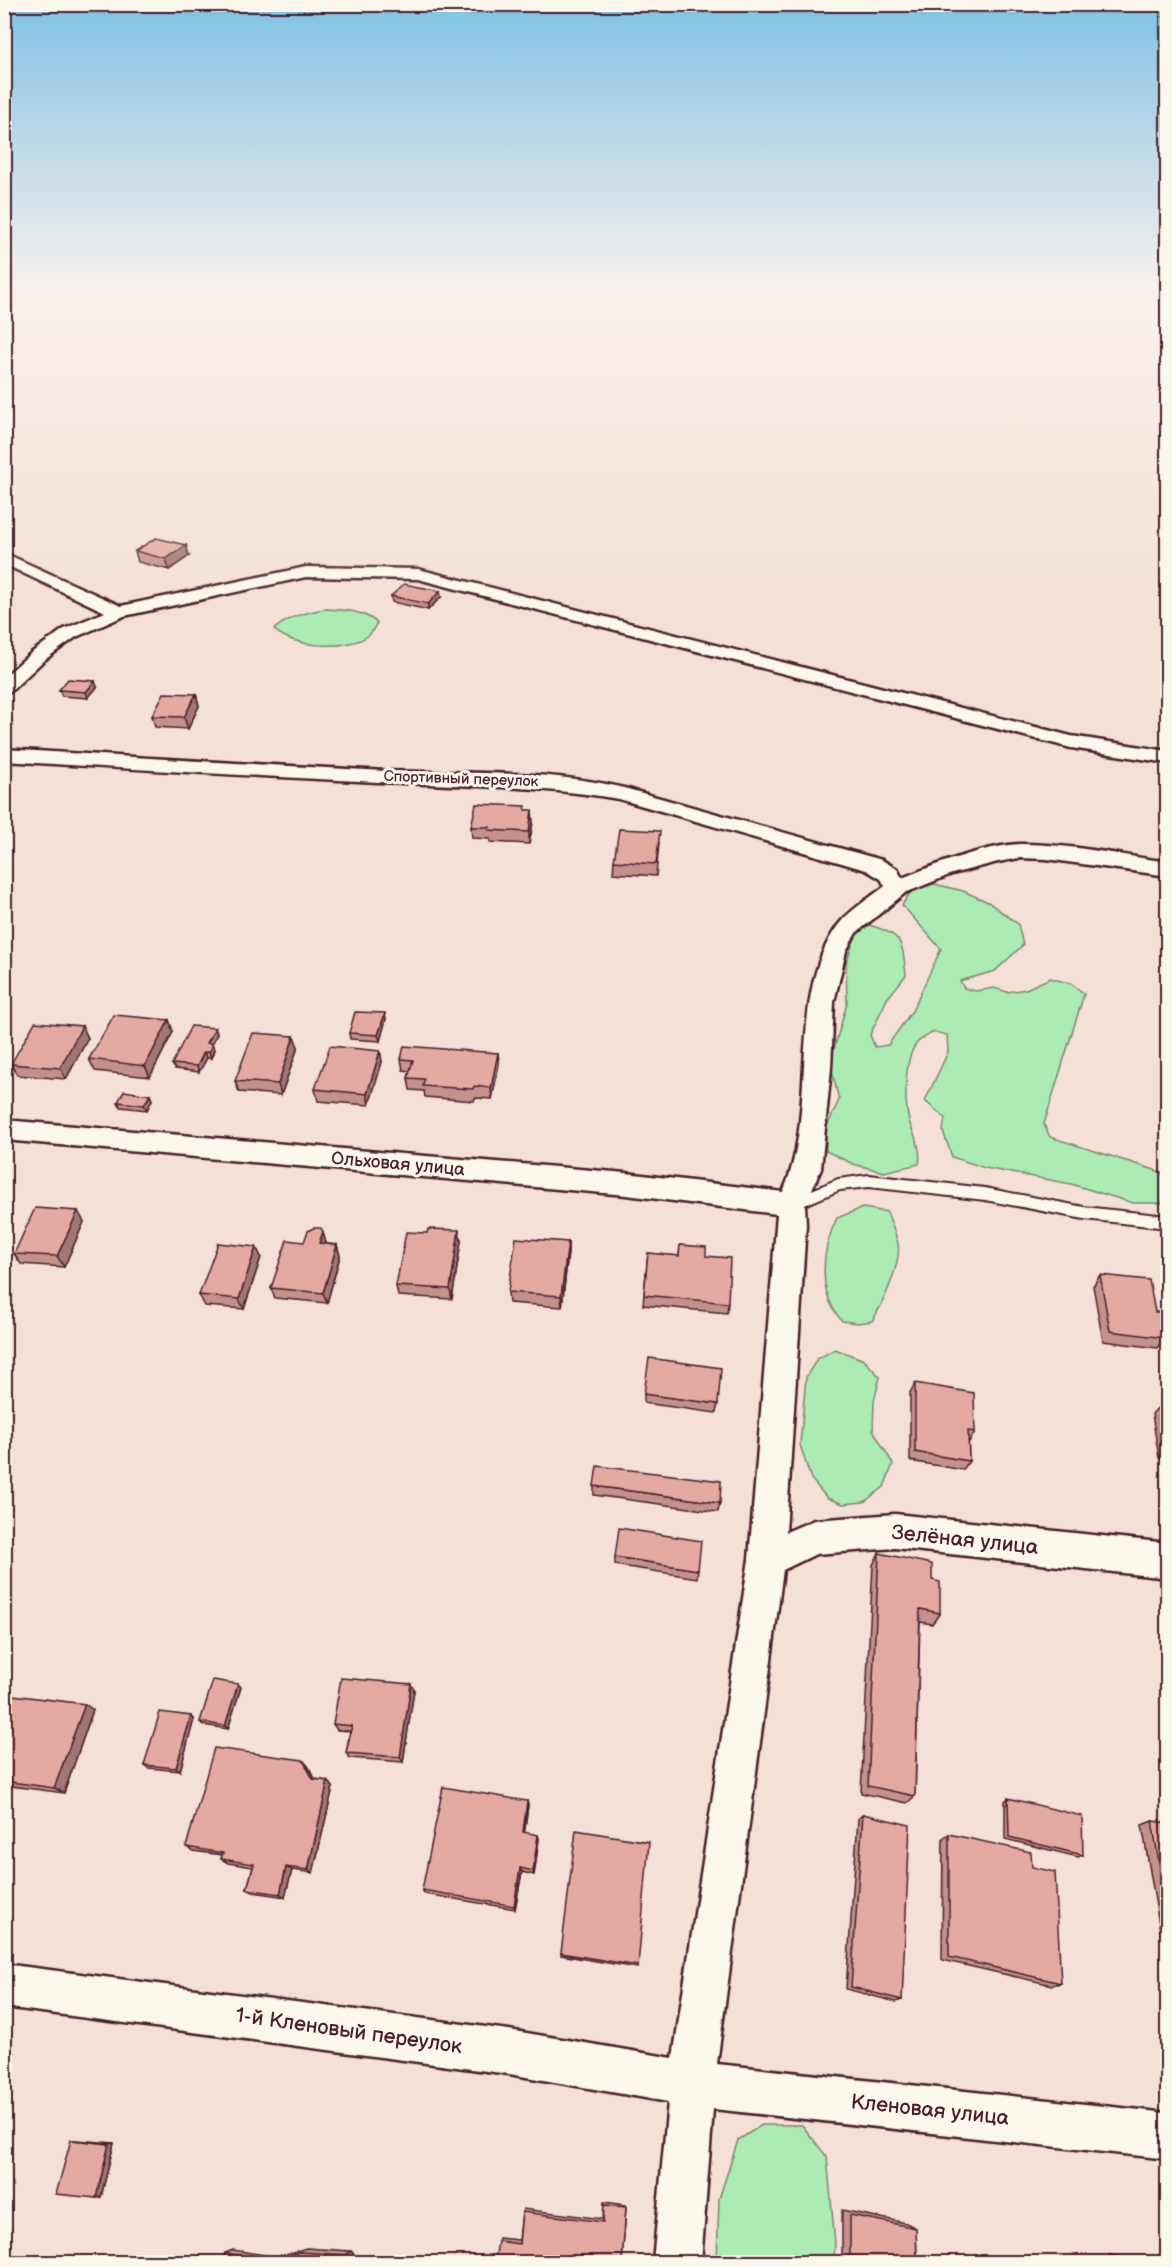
<svg xmlns="http://www.w3.org/2000/svg" width="1172" height="2267" viewBox="0 0 1172 2267" font-family="'Balsamiq Sans',sans-serif">
	<style>
		.green { fill: #acebb3; stroke: #7b856f; stroke-width: 1.5 }
		.lines { fill: none; stroke-linecap: round; stroke-linejoin: round }
		.service-casing { stroke: #4a1f2b; stroke-width: 4 }
		.minor-casing { stroke: #4a1f2b; stroke-width: 5 }
		.service { fill: #fbf7ec; fill-rule: evenodd }
		.minor { fill: #fbf7ec; fill-rule: evenodd }
		.wall { fill: #c4928b; stroke: #4a1f2b; stroke-width: 1.5 }
		.shaded-wall { fill: #a07771; stroke: #4a1f2b; stroke-width: 1.5 }
		.building { fill: #e4aaa2; stroke: #4a1f2b; stroke-width: 1.5 }
		.labels { text-anchor: middle; dominant-baseline: central; stroke-width: 6; stroke-linejoin: round; paint-order: stroke }
		.far-street-label { font-size: 15px; fill: #4a1f2b; stroke: #fbf7ec }
		.street-label { font-size: 18px; fill: #4a1f2b; stroke: #fbf7ec }
		.near-street-label { font-size: 21px; fill: #4a1f2b; stroke: #fbf7ec }
	</style>
	<rect width="100%" height="100%" fill="#f4e0d6"/>
	<filter id="ink" filterUnits="userSpaceOnUse"><feTurbulence type="fractalNoise" baseFrequency=".0167" numOctaves="2"/><feDisplacementMap in="SourceGraphic" scale="12" xChannelSelector="R" yChannelSelector="G"/><feConvolveMatrix kernelMatrix="1 2 1 2 8 2 1 2 1" color-interpolation-filters="sRGB"/></filter>
	<g filter="url(#ink)">
		<g class="green">
			<path d="M326 609C344 610 363 610 377 623 375 626 372 632 369 635 349 651 291 648 274 629 291 616 306 612 326 609Z"/>
			<path d="M934 884 963 891 988 902 1018 924 1023 945 995 971 960 981 964 988 976 991 994 988 1007 992 1026 989 1050 978 1072 984 1084 994 1044 1124 1050 1137 1161 1172C1170 1182 1170 1193 1162 1203H1133L1071 1184 985 1168 952 1157 943 1131 945 1118 925 1101 948 1052 947 1035 934 1032C929 1035 922 1038 918 1042 903 1057 904 1105 910 1124 915 1138 922 1149 919 1164L884 1172 853 1164 826 1151V1129L839 1100 830 1063 847 1003 846 963 856 934 869 925C904 935 902 942 906 975L887 999 870 1035 875 1047 888 1045 912 1011 941 949 902 905 911 891Z"/>
			<path d="M862 1208 887 1212C891 1223 896 1234 898 1244 902 1262 882 1306 872 1321L858 1323 842 1321C817 1293 821 1250 837 1218Z"/>
			<polygon points="835,1349 864,1360 880,1377 874,1401 873,1430 893,1464 884,1487 864,1502 843,1504 827,1498 811,1479 800,1445 806,1377 817,1359"/>
			<polygon points="762,2125 802,2125 827,2157 835,2243 834,2262 717,2262 719,2199 738,2140"/>
		</g>
		<g class="lines">
			<g class="service-casing">
				<polygon id="service" points="869,1175 985,1188 1084,1207 1168,1216 1168,1228 1084,1219 985,1200 869,1187 840,1190 793,1210 788,1208 786,1204 788,1200 838,1179"/>
			</g>
			<g class="minor-casing">
				<g id="minor">
					<polygon points="4,553 121,606 306,567 418,569 1071,736 1168,751 1168,763 1071,748 418,579 306,577 124,616 76,637 43,661 11,691 4,692 4,677 31,653 64,629 105,612 4,564"/>
					<path d="M4 749C132 757 260 765 387 771 467 774 550 769 628 789L882 860 897 869 902 878C935 865 986 845 1021 844 1070 844 1120 855 1168 862V876L1046 859 1019 858 998 862 952 874 905 893 856 933 846 951 834 1002 831 1068 821 1169 805 1205 806 1225 786 1532 814 1520 895 1514 1168 1543V1578L895 1548 816 1554 783 1570 717 2064 1168 2113V2159L713 2109 701 2262H653L668 2102 509 2074 4 2007V1964L509 2030 673 2058 749 1559 777 1214 626 1195 4 1140V1120L626 1173 783 1192C819 1112 786 994 839 924 850 910 870 898 885 886L881 879 866 870 619 799C539 785 458 786 378 782 253 776 129 769 4 761Z"/>
				</g>
			</g>
			<use href="#service" class="service"/>
			<use href="#minor" class="minor"/>
		</g>
		<g class="wall">
			<polygon points="135,551 189,556 169,570 138,562"/>
			<polygon points="391,596 441,597 428,610 392,602"/>
			<polygon points="97,687 88,698 62,696 59,690"/>
			<polygon points="196,694 199,706 188,729 155,727 152,716"/>
			<polygon points="526,810 533,822 529,844 490,842 490,839 472,838 471,827"/>
			<polygon points="659,843 656,876 613,873 614,861"/>
			<polygon points="386,1019 380,1041 350,1039 349,1033"/>
			<polygon points="169,1020 173,1032 150,1077 95,1071 89,1059"/>
			<polygon points="82,1026 88,1038 66,1079 17,1075 11,1064"/>
			<polygon points="215,1028 217,1034 212,1044 214,1050 211,1058 207,1058 199,1072 175,1069 172,1064"/>
			<polygon points="298,1047 281,1095 239,1092 235,1081"/>
			<polygon points="380,1051 382,1062 369,1105 318,1101 315,1089"/>
			<polygon points="498,1053 499,1064 492,1099 475,1098 474,1101 425,1097 424,1091 410,1090 408,1078 410,1071 403,1070 401,1059"/>
			<polygon points="150,1095 152,1100 147,1110 121,1107 118,1102"/>
			<polygon points="84,1222 64,1267 21,1264 14,1254"/>
			<polygon points="461,1241 452,1299 398,1296 396,1286"/>
			<polygon points="568,1242 568,1252 562,1307 509,1303 508,1292"/>
			<polygon points="326,1243 326,1244 337,1245 340,1256 327,1303 275,1298 271,1288"/>
			<polygon points="680,1245 706,1256 728,1303 727,1313 643,1305 648,1253 679,1256"/>
			<polygon points="256,1247 261,1257 244,1309 205,1306 199,1295"/>
			<polygon points="1100,1275 1155,1312 1165,1338 1157,1348 1103,1341 1093,1286"/>
			<polygon points="915,1383 975,1432 969,1442 968,1441 969,1461 963,1470 910,1461 910,1393"/>
			<polygon points="644,1394 718,1404 716,1413 644,1403"/>
			<polygon points="1160,1405 1167,1406 1167,1460 1159,1458 1152,1414"/>
			<polygon points="594,1486 720,1503 718,1512 594,1495"/>
			<polygon points="879,1553 932,1580 940,1613 932,1624 920,1622 915,1796 907,1803 861,1793 873,1565"/>
			<polygon points="615,1557 698,1570 697,1578 615,1565"/>
			<polygon points="238,1684 241,1687 228,1729 203,1725 200,1722"/>
			<polygon points="414,1690 403,1762 350,1758 346,1753 350,1731 337,1730 333,1724"/>
			<polygon points="4,1694 93,1710 64,1793 4,1785"/>
			<polygon points="191,1716 194,1719 180,1771 148,1768 144,1765"/>
			<polygon points="308,1766 315,1779 328,1781 333,1787 313,1873 292,1870 285,1897 253,1892 247,1889 253,1867 228,1863 221,1859 222,1855 193,1851 186,1847"/>
			<polygon points="1008,1798 1083,1855 1078,1857 1005,1839 1005,1801"/>
			<polygon points="527,1801 528,1805 524,1833 538,1835 539,1839 534,1875 522,1872 515,1909 425,1894 422,1890"/>
			<polygon points="863,1814 902,2000 896,2002 846,1989 858,1819"/>
			<polygon points="1152,1821 1167,1823 1167,1942 1162,1941 1142,1825"/>
			<polygon points="949,1834 1061,1983 1052,1985 942,1960 943,1838"/>
			<polygon points="561,1953 638,1966 637,1968 561,1955"/>
			<polygon points="71,2140 76,2140 114,2143 101,2197 96,2198"/>
			<polygon points="604,2202 625,2205 626,2207 622,2262 498,2241 499,2238 519,2240 522,2212 523,2209 603,2219"/>
			<polygon points="842,2210 906,2223 916,2228 917,2262 842,2262"/>
			<polygon points="306,2248 351,2251 362,2262 223,2262 225,2253 233,2250 278,2257"/>
			<polygon points="1109,2255 1132,2258 1138,2260 1165,2262 1110,2262"/>
		</g>
		<g class="shaded-wall">
			<polygon points="186,545 189,556 169,570 166,559"/>
			<polygon points="440,591 441,597 428,610 428,604"/>
			<polygon points="95,681 97,687 88,698 86,692"/>
			<polygon points="196,694 199,706 188,729 184,717"/>
			<polygon points="532,810 533,822 529,844 529,832"/>
			<polygon points="385,1013 386,1019 380,1041 378,1035"/>
			<polygon points="169,1020 173,1032 150,1077 145,1066"/>
			<polygon points="82,1026 88,1038 66,1079 60,1068"/>
			<polygon points="215,1028 217,1034 210,1049 207,1043"/>
			<polygon points="4,1033 8,1039 4,1044"/>
			<polygon points="294,1036 298,1047 281,1095 278,1084"/>
			<polygon points="212,1044 214,1050 211,1058 209,1052"/>
			<polygon points="380,1051 382,1062 369,1105 367,1094"/>
			<polygon points="204,1052 207,1058 199,1072 197,1066"/>
			<polygon points="498,1053 499,1064 492,1099 491,1088"/>
			<polygon points="150,1095 152,1100 147,1110 144,1105"/>
			<polygon points="78,1211 84,1222 64,1267 57,1256"/>
			<polygon points="459,1230 461,1241 452,1299 450,1289"/>
			<polygon points="323,1232 326,1243 323,1254 319,1243"/>
			<polygon points="568,1242 568,1252 562,1307 561,1296"/>
			<polygon points="337,1245 340,1256 327,1303 323,1293"/>
			<polygon points="256,1247 261,1257 244,1309 239,1299"/>
			<polygon points="238,1684 241,1687 228,1729 225,1726"/>
			<polygon points="411,1684 414,1690 403,1762 400,1757"/>
			<polygon points="85,1704 93,1710 64,1793 54,1788"/>
			<polygon points="191,1716 194,1719 180,1771 176,1768"/>
			<polygon points="303,1760 308,1766 318,1784 313,1779"/>
			<polygon points="328,1781 333,1787 313,1873 308,1870"/>
			<polygon points="527,1801 528,1805 524,1837 523,1832"/>
			<polygon points="538,1835 539,1839 534,1875 533,1871"/>
			<polygon points="286,1867 292,1870 285,1897 280,1894"/>
			<polygon points="520,1868 522,1872 515,1909 514,1906"/>
			<polygon points="114,2143 101,2197 96,2198 109,2144"/>
			<polygon points="351,2251 362,2262 353,2262 346,2255"/>
		</g>
		<g class="building">
			<polygon points="156,538 186,545 166,559 135,551"/>
			<polygon points="404,584 440,591 428,604 391,596"/>
			<polygon points="68,679 95,681 86,692 59,690"/>
			<polygon points="164,693 196,694 184,717 152,716"/>
			<polygon points="476,804 526,806 525,810 532,810 529,832 489,830 490,827 471,827"/>
			<polygon points="619,829 660,831 656,864 614,861"/>
			<polygon points="355,1012 385,1013 378,1035 349,1033"/>
			<polygon points="114,1015 169,1020 145,1066 89,1059"/>
			<polygon points="35,1022 82,1026 60,1068 11,1064"/>
			<polygon points="191,1026 215,1028 207,1043 212,1044 209,1052 204,1052 197,1066 172,1064"/>
			<polygon points="253,1033 294,1036 278,1084 235,1081"/>
			<polygon points="330,1046 380,1051 367,1094 315,1089"/>
			<polygon points="404,1046 498,1053 491,1088 474,1086 473,1089 423,1086 424,1079 408,1078 413,1060 401,1059"/>
			<polygon points="124,1091 150,1095 144,1105 118,1102"/>
			<polygon points="35,1208 78,1211 57,1256 14,1254"/>
			<polygon points="313,1228 321,1228 323,1232 319,1243 337,1245 323,1293 271,1288 287,1240 304,1242 308,1231"/>
			<polygon points="428,1229 459,1230 450,1289 396,1286 406,1232 427,1233"/>
			<polygon points="516,1238 568,1242 561,1296 508,1292"/>
			<polygon points="218,1243 256,1247 239,1299 199,1295"/>
			<polygon points="680,1245 706,1247 706,1256 730,1258 728,1303 644,1295 648,1253 679,1256"/>
			<polygon points="1100,1275 1149,1280 1155,1312 1160,1312 1165,1338 1110,1331"/>
			<polygon points="649,1358 721,1368 718,1404 644,1394"/>
			<polygon points="915,1383 974,1393 975,1432 968,1431 969,1461 915,1452"/>
			<polygon points="1160,1405 1167,1406 1167,1449"/>
			<polygon points="597,1466 721,1481 720,1503 594,1486"/>
			<polygon points="619,1528 701,1541 698,1570 615,1557"/>
			<polygon points="879,1553 932,1564 932,1580 940,1582 940,1613 920,1609 915,1796 868,1786"/>
			<polygon points="341,1678 411,1684 400,1757 346,1753 352,1726 333,1724"/>
			<polygon points="213,1680 238,1684 225,1726 200,1722"/>
			<polygon points="4,1694 85,1704 54,1788 4,1781"/>
			<polygon points="160,1712 191,1716 176,1768 144,1765"/>
			<polygon points="214,1748 303,1760 313,1779 328,1781 308,1870 286,1867 280,1894 247,1889 254,1864 221,1859 223,1853 186,1847"/>
			<polygon points="443,1787 527,1801 523,1832 538,1835 533,1871 520,1868 514,1906 422,1890"/>
			<polygon points="1008,1798 1082,1816 1083,1855 1009,1837"/>
			<polygon points="863,1814 910,1825 902,2000 851,1987"/>
			<polygon points="1152,1821 1167,1823 1167,1909"/>
			<polygon points="576,1830 649,1842 638,1966 561,1953"/>
			<polygon points="949,1834 1031,1852 1032,1867 1055,1872 1061,1983 949,1957"/>
			<polygon points="71,2140 109,2144 96,2198 56,2194"/>
			<polygon points="604,2205 626,2207 622,2262 495,2262 498,2241 519,2244 522,2212 603,2222"/>
			<polygon points="850,2215 916,2228 917,2262 850,2262"/>
			<polygon points="300,2252 346,2255 353,2262 223,2262 225,2253 271,2261"/>
			<polygon points="1114,2257 1138,2260 1138,2262 1115,2262"/>
		</g>
	</g>
	<linearGradient id="sky" x2="0" y2="1"><stop stop-color="#80c2e4"/><stop offset="0.48" stop-color="#faf1ed"/><stop offset="1" stop-color="#faf1ed" stop-opacity="0"/></linearGradient>
	<rect width="1172" height="605" fill="url(#sky)"/>
	<g class="labels">
		<g class="far-street-label">
			<text transform="translate(461 779) rotate(2)">Спортивный переулок</text>
		</g>
		<g class="street-label">
			<text transform="translate(398 1164) rotate(5)">Ольховая улица</text>
		</g>
		<g class="near-street-label">
			<text transform="translate(965 1540) rotate(6)">Зелёная улица</text>
			<text transform="translate(349 2031) rotate(8)">1-й Кленовый переулок</text>
			<text transform="translate(930 2110) rotate(6)">Кленовая улица</text>
		</g>
	</g>
	<rect width="1172" height="2267" fill="none" stroke="#fbf7ec" stroke-width="24"/>
	<rect x="12" y="12" width="1148" height="2243" fill="none" stroke="#4a1f2b" stroke-width="2" filter="url(#ink)"/>
</svg>
